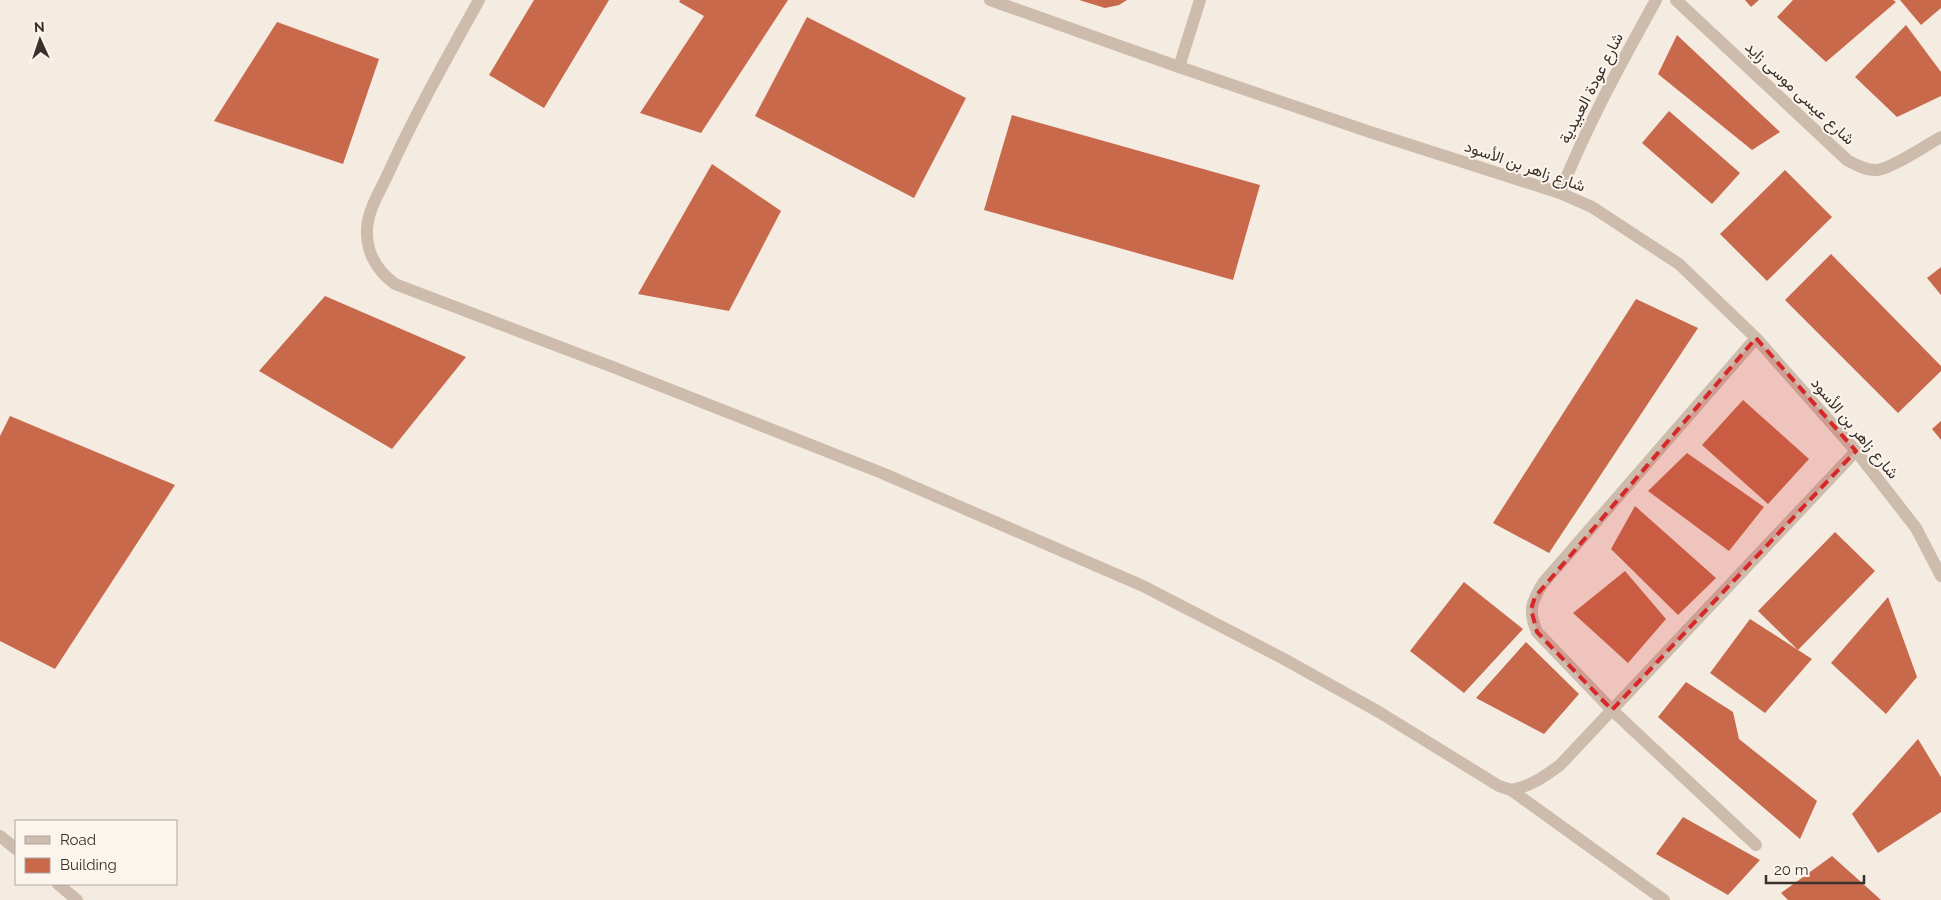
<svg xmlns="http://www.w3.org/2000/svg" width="1941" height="900" viewBox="0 0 1941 900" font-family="Raleway,Vazirmatn,sans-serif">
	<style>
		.building { fill: #c8694b }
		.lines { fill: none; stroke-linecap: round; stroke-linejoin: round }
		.minor { stroke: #cdbbac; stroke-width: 12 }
		.marked { fill: #d62828; fill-opacity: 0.2; stroke: #d62828; stroke-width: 4; stroke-dasharray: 10 6; stroke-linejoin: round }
		.labels { text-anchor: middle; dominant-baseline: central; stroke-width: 4; stroke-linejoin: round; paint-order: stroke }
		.street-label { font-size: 16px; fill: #3b302b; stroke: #fbf5ee }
	</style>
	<rect width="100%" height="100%" fill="#f4ebe1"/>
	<g class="building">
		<polygon points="534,0 609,0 544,108 489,75"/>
		<polygon points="680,0 788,0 701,133 640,113 704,16 679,2"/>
		<polygon points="1079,0 1127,0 1119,5 1105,8"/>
		<polygon points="1745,0 1759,0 1751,7"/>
		<polygon points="1793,0 1893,0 1896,2 1826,62 1777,17"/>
		<polygon points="1900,0 1941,0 1941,8 1921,25"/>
		<polygon points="807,17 966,98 914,198 755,116"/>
		<polygon points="277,22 379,59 343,164 214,121"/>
		<polygon points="1906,25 1941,72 1941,96 1897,117 1855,77"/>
		<polygon points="1677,35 1780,132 1752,150 1658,74"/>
		<polygon points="1669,111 1740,173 1712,204 1642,143"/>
		<polygon points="1012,115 1260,185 1233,280 984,210"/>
		<polygon points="712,164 781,211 729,311 638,294"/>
		<polygon points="1785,170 1832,217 1767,281 1720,234"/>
		<polygon points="1831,254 1941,366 1941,371 1898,413 1785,300"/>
		<polygon points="1941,267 1941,295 1927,278"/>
		<polygon points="325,296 466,357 392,449 259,371"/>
		<polygon points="1636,299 1698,328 1549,553 1493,523"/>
		<polygon points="1743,400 1809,459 1768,504 1702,445"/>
		<polygon points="10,416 175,485 55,669 0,641 0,436"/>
		<polygon points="1941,421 1941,440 1932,429"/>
		<polygon points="1687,453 1764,507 1729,551 1648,491"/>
		<polygon points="1635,506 1716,578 1678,615 1611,549"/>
		<polygon points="1835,532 1875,571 1798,650 1758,611"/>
		<polygon points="1625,571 1666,619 1628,663 1573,613"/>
		<polygon points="1464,582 1523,629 1464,693 1410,651"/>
		<polygon points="1888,597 1917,677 1886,714 1831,663"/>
		<polygon points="1750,619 1812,659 1765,713 1710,673"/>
		<polygon points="1526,642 1579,694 1544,734 1476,698"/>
		<polygon points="1686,682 1733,712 1739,739 1817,801 1800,839 1658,717"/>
		<polygon points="1918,739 1941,777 1941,812 1878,853 1852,814"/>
		<polygon points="1683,817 1760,860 1728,895 1656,854"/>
		<polygon points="1832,856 1881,900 1788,900 1781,893"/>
	</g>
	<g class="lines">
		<g class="minor">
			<path d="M479 0C447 58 414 116 387 176 379 193 368 210 367 229 366 252 377 271 395 284L618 369 882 473 1143 586 1284 659 1379 712 1499 786 1511 790 1664 900"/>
			<polyline points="990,0 1179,67 1370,132 1560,193 1592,207 1679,264 1756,338 1856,451 1916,528 1941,576"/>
			<path d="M1676 0 1847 160C1856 165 1867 171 1877 170 1893 168 1926 145 1941 137"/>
			<polyline points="1179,67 1200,0"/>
			<path d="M1560 193C1587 125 1621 63 1656 0"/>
			<path d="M1756 338 1543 583C1531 603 1528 610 1537 632L1612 710 1756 845"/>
			<path d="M1511 790C1531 786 1544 777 1560 765L1856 451"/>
			<polyline points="0,836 16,849"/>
			<polyline points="58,884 77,900"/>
		</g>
	</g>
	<path class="marked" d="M1756 338 1856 451 1612 710 1537 632 1531 609 1535 597Z"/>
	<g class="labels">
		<g class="street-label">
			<text transform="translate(1591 88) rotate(-63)">شارع عودة العبيدية</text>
			<text transform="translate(1800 93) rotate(43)">شارع عيسى موسى زايد</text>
			<text transform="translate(1525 166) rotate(19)">شارع زاهر بن الأسود</text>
			<text transform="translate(1855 428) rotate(50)">شارع زاهر بن الأسود</text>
		</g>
	</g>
	<rect x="15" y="820" width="162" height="65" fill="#fbf5ee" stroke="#aea6a0"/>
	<rect x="25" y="836" width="25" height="8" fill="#cdbbac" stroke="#aea6a0"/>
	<text x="60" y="845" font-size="15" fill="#3b302b">Road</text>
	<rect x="25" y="858" width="25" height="15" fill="#c8694b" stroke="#aea6a0"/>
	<text x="60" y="870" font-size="15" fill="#3b302b">Building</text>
	<g transform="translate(40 40) rotate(357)" stroke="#fbf5ee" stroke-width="4" paint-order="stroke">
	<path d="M0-4L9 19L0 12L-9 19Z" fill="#3b302b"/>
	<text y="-8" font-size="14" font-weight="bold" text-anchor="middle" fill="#3b302b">N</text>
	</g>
	<path d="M1766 875v8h98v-8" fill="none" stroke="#3b302b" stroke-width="2.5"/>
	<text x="1774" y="875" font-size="15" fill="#3b302b" stroke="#fbf5ee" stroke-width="4" paint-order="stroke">20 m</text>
</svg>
